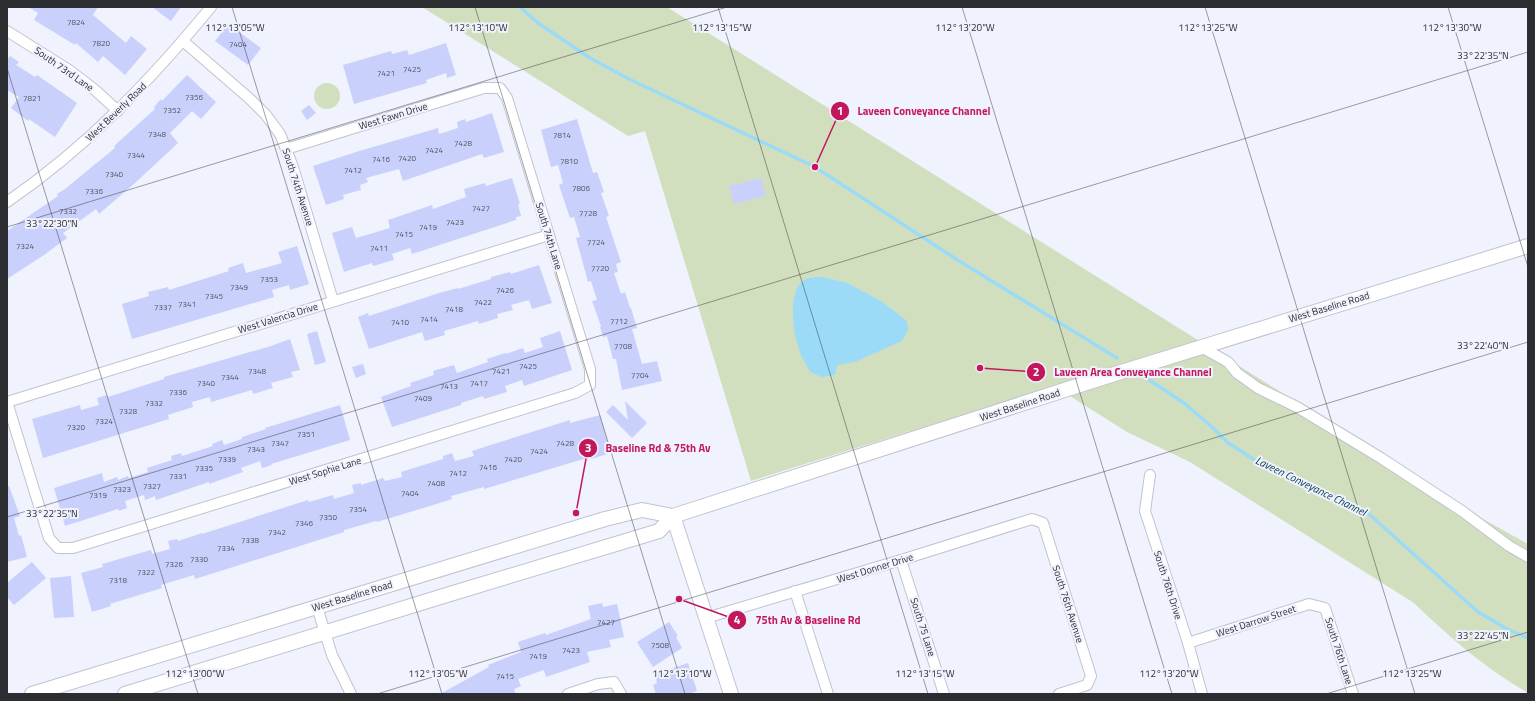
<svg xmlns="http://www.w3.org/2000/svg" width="1535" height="701" viewBox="0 0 1535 701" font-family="'Titillium Web',sans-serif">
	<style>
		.green { fill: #d2dfbf }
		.water { fill: #9bdbf7 }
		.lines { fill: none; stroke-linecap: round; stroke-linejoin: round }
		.stream { stroke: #9bdbf7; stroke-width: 3.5 }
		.building { fill: #c9d0fb }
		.street-casing { stroke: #c1c3ce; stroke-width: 12 }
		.secondary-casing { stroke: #c1c3ce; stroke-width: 16 }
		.street { stroke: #fff; stroke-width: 10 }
		.secondary { stroke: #fff; stroke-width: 14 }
		.ticks { fill: none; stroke: #2c2d31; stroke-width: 1; stroke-opacity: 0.45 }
		.labels { text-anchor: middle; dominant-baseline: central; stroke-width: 4; stroke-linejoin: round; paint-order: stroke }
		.number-label { font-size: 8px; fill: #535664 }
		.street-label { font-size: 10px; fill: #2c2d31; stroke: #f0f2fe }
		.water-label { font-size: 11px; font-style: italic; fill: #084053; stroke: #f0f2fe }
		.ticks-label { font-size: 10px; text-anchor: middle; fill: #2c2d31; stroke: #f0f2fe; stroke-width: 4; stroke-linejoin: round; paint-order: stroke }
		.leader { fill: none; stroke: #c2185b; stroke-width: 1.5 }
		.callout-dot { fill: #c2185b; stroke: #f0f2fe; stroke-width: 1.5 }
		.mark-label { font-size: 12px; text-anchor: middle; font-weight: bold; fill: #fff }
		.callout-label { font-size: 11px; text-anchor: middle; font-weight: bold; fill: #c2185b; stroke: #f0f2fe; stroke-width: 4; stroke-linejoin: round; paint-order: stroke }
	</style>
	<rect width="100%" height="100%" fill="#f0f2fe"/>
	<g class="green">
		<path d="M422 7H667L1483 519 1528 544V693C1485 668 1449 637 1414 603L1190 462 1127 432 1054 386 751 481 645 131 628 136Z"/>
		<circle cx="327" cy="96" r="13"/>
	</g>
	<path class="water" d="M823 277 847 283 881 301 907 321 908 330 902 341 855 362 837 365 835 375 822 377 810 372C806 364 801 357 799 349 793 333 786 285 808 278 813 277 819 277 823 277Z"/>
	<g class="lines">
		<g class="stream">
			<polyline points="520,7 538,23 590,58 629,79 815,167 956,259 1117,358"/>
			<polyline points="1149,380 1184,403 1211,426 1227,442 1253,459 1346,501 1369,514 1478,612 1509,630 1528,638"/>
		</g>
	</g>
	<g class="building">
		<polygon points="28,7 98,7 93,15 126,43 131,36 147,49 125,75 103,56 98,62 76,43 75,45 34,20 38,13"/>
		<polygon points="152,7 181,7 171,21"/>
		<polygon points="228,24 261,48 248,65 215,41"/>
		<polygon points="446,43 456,75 447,78 446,73 426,80 427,83 354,104 343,65 391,51 392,54 407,50 409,55"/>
		<polygon points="10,56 19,62 16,65 35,77 37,75 77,103 55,137 29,119 28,121 11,108 19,97 7,90 7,60"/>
		<polygon points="187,75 216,102 201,119 192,111 170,133 178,143 135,183 99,214 96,209 63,233 67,238 44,255 7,279 7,231 58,196 57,194 65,189 115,148 114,146 155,109 154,107 161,99 162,101"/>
		<polygon points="309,105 316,113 307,120 301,111"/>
		<polygon points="492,113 504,152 484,158 482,154 403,181 399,169 366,178 368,182 360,185 361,190 343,195 344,199 326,205 313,166 356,152 438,128 439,134 458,128 457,122 465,119 466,122"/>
		<polygon points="577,119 593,173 597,172 604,192 601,193 609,216 606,217 621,262 616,264 618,272 614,273 621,294 625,292 630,308 631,308 637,328 632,329 642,364 657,361 662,381 622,390 616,359 613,359 607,336 603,337 600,327 601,326 592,301 597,300 591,281 588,282 576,238 580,237 574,217 570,218 559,185 563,183 558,165 551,167 541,130"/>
		<polygon points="512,178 520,204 518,204 521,216 516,217 516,220 412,254 410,248 392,254 394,260 373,266 372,263 344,272 332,233 352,227 356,238 390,228 388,220 432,205 433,209 466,197 464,189 485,183 486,186"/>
		<polygon points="761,178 766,196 734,204 729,186"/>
		<polygon points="297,246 309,284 290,290 289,285 272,290 274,297 132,339 122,304 149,296 148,292 168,287 169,290 229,271 228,268 243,263 246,273 282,263 278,252"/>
		<polygon points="539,265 552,303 532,309 529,300 511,305 513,310 497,314 498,318 479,324 478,321 444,331 445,335 425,341 422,332 369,349 358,317 368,313 369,316 439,293 458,288 458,289 491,279 491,277 510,272 511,274"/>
		<polygon points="317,331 326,362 315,365 307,334"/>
		<polygon points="560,331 572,370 524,386 522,380 505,386 507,392 484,399 483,396 461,403 461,405 392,427 381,397 411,386 410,383 434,375 433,371 454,365 457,373 488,362 487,359 505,353 506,354 523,348 525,353 543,347 540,338"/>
		<polygon points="290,339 300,370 291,372 293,377 271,383 273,388 253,394 252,390 211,402 210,397 192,402 193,407 168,415 169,419 43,458 32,419 80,405 81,410 99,405 97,398 107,395 108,397 164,379 164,377 271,346"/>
		<polygon points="363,364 366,374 356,378 352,367"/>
		<polygon points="625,401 647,423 632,438 606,412 613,405 628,420"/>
		<polygon points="340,405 350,440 271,464 272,465 262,468 260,461 241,468 243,472 209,484 209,482 156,500 155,496 145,500 144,495 125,501 127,508 119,511 118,509 65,526 54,488 102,473 104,482 117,477 118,480 128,476 129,478 148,472 147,468 172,460 171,456 181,453 182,456 213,446 212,444 222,440 224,445 242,439 242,437 266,429 265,428"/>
		<polygon points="600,415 611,453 591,459 590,457 484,489 484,487 451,496 452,499 430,506 377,522 376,521 344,530 344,532 195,579 194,575 161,585 162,588 110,604 111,606 92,612 81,573 103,567 102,564 151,550 152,554 170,549 168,541 177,539 178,541 202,533 202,534 308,500 309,502 333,495 334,499 354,493 352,485 361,483 361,485 383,478 385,481 402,477 401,472 443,459 443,456 452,453 455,461 474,456 472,451 497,443 570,420 570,423"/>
		<polygon points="7,486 9,486 20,516 14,518 19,536 21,535 27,557 7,562"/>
		<polygon points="32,562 46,578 14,605 7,597 7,583"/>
		<polygon points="71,576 74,617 54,618 50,578"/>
		<polygon points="602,603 603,607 617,604 624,637 609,640 611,647 587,652 590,662 546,677 544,670 518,679 521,686 514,689 516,694 440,694 489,667 488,665 521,652 518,642 545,633 546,635 591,619 588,606"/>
		<polygon points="669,622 678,636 676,637 682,648 653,667 637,642"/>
		<polygon points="688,663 697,691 688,694 656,694 653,685 657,683 655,674"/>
	</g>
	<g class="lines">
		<g class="street-casing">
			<g id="street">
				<polyline points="7,31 69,70 95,90 118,111"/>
				<polyline points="183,41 250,99 266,115 280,134 293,167 333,301"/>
				<path d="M7 202C87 147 150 81 211 7"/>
				<polyline points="1201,347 1228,362 1237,373 1258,388 1297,407 1381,458 1462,511 1509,546 1528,557"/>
				<polyline points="7,402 49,538 58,548 73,548 575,393 590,385 590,369 507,98 500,88 484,88 286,149"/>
				<polyline points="7,402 549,235"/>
				<polyline points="1150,475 1145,511 1188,643 1202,694"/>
				<polyline points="901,560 944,694"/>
				<polyline points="795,591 828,694"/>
				<polyline points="317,607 332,655 351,694"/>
				<polyline points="706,618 901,560 1032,519 1043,523 1091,676 1087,685 1059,694"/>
				<polyline points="1188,643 1309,604 1325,608 1353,694"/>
				<polyline points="568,694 598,684 614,682 621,694"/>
			</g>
		</g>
		<g class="secondary-casing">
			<g id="secondary">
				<polyline points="673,516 731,694"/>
				<polyline points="32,694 605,519 642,510 673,516 1105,377 1528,246"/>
				<polyline points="125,694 450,594 659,531 673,516"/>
			</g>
		</g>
		<use href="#street" class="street"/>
		<use href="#secondary" class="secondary"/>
	</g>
	<path class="ticks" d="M232 7 442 694M475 7 685 694M718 7 928 694M962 7 1172 694M1205 7 1415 694M1448 7 1528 267M7 68 198 694M7 227 727 7M7 517 1528 52M377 694 1528 342M1326 694 1528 632"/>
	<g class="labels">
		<g class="number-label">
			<text x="76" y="22">7824</text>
			<text x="101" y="43">7820</text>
			<text x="238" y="44">7404</text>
			<text x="412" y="69">7425</text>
			<text x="386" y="73">7421</text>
			<text x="194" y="97">7356</text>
			<text x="32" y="98">7821</text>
			<text x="172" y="110">7352</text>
			<text x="157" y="134">7348</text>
			<text x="562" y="135">7814</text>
			<text x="463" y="143">7428</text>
			<text x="434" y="150">7424</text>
			<text x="136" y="155">7344</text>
			<text x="407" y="158">7420</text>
			<text x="381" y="159">7416</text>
			<text x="569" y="161">7810</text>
			<text x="353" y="170">7412</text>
			<text x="114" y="174">7340</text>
			<text x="581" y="188">7806</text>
			<text x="94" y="191">7336</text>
			<text x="481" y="208">7427</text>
			<text x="68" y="211">7332</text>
			<text x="588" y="213">7728</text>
			<text x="455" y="222">7423</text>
			<text x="428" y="227">7419</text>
			<text x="404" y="234">7415</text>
			<text x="596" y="242">7724</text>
			<text x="25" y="246">7324</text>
			<text x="379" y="248">7411</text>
			<text x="600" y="268">7720</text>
			<text x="269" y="279">7353</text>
			<text x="239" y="287">7349</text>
			<text x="505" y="290">7426</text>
			<text x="214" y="296">7345</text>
			<text x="483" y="302">7422</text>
			<text x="187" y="304">7341</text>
			<text x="163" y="307">7337</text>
			<text x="454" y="309">7418</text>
			<text x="429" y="319">7414</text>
			<text x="619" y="321">7712</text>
			<text x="400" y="322">7410</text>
			<text x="623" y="346">7708</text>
			<text x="528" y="366">7425</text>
			<text x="257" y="371">7348</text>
			<text x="501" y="371">7421</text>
			<text x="640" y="375">7704</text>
			<text x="230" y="377">7344</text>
			<text x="206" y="383">7340</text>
			<text x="479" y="383">7417</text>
			<text x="449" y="386">7413</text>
			<text x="178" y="392">7336</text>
			<text x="423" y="398">7409</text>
			<text x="154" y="403">7332</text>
			<text x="128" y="411">7328</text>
			<text x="104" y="421">7324</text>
			<text x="76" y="427">7320</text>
			<text x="306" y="434">7351</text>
			<text x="280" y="443">7347</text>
			<text x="565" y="443">7428</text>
			<text x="256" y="449">7343</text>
			<text x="539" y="451">7424</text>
			<text x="227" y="459">7339</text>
			<text x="513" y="459">7420</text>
			<text x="488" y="467">7416</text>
			<text x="204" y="468">7335</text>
			<text x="458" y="473">7412</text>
			<text x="178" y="476">7331</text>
			<text x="436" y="483">7408</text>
			<text x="152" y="486">7327</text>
			<text x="122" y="489">7323</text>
			<text x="410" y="493">7404</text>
			<text x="98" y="495">7319</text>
			<text x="358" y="509">7354</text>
			<text x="328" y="517">7350</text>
			<text x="304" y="523">7346</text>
			<text x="277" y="532">7342</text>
			<text x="250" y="540">7338</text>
			<text x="226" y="548">7334</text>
			<text x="199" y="559">7330</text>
			<text x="174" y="564">7326</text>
			<text x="146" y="572">7322</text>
			<text x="118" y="580">7318</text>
			<text x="606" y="622">7427</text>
			<text x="660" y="645">7508</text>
			<text x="571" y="650">7423</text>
			<text x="538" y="656">7419</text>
			<text x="505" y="676">7415</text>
		</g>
		<g class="street-label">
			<text transform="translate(64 69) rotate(35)">South 73rd Lane</text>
			<text transform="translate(116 112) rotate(-44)">West Beverly Road</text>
			<text transform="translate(393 116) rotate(-17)">West Fawn Drive</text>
			<text transform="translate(298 187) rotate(72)">South 74th Avenue</text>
			<text transform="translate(549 236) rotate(73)">South 74th Lane</text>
			<text transform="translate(1329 307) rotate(-17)">West Baseline Road</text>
			<text transform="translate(278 318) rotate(-17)">West Valencia Drive</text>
			<text transform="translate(1020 405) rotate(-18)">West Baseline Road</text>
			<text transform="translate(325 471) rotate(-17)">West Sophie Lane</text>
			<text transform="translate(875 568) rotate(-17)">West Donner Drive</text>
			<text transform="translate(1168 585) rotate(72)">South 76th Drive</text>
			<text transform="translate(352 596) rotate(-17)">West Baseline Road</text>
			<text transform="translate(1068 604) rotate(72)">South 76th Avenue</text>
			<text transform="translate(1256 621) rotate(-18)">West Darrow Street</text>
			<text transform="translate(923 627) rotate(72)">South 75 Lane</text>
			<text transform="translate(1339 651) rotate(72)">South 76th Lane</text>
		</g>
		<g class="water-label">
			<text transform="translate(1311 486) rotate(26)">Laveen Conveyance Channel</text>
		</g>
	</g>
	<g class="ticks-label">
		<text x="235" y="31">112°13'05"W</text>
		<text x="478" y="31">112°13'10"W</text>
		<text x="722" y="31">112°13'15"W</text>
		<text x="965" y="31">112°13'20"W</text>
		<text x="1208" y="31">112°13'25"W</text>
		<text x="1452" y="31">112°13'30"W</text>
		<text x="1483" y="59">33°22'35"N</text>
		<text x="52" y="227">33°22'30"N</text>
		<text x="1483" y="349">33°22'40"N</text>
		<text x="52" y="517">33°22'35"N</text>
		<text x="1483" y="639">33°22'45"N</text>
		<text x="195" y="677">112°13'00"W</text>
		<text x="438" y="677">112°13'05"W</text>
		<text x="682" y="677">112°13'10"W</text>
		<text x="925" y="677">112°13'15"W</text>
		<text x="1169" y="677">112°13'20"W</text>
		<text x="1412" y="677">112°13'25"W</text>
	</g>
	<path class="leader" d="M815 167L840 111M980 368L1036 372M576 513L588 448M679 599L737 620"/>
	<g class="callout-dot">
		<circle cx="815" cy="167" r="4"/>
		<circle cx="980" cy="368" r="4"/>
		<circle cx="576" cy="513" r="4"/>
		<circle cx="679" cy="599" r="4"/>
		<circle cx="840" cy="111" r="10"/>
		<circle cx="1036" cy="372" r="10"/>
		<circle cx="588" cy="448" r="10"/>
		<circle cx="737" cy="620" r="10"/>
	</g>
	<g class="mark-label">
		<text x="840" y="115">1</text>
		<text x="1036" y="376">2</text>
		<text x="588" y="452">3</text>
		<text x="737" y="624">4</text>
	</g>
	<g class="callout-label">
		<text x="924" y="115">Laveen Conveyance Channel</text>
		<text x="1133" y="376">Laveen Area Conveyance Channel</text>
		<text x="658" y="452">Baseline Rd &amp; 75th Av</text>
		<text x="808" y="624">75th Av &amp; Baseline Rd</text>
	</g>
	<rect width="1535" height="701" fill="none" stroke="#2c2d31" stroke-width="16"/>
</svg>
